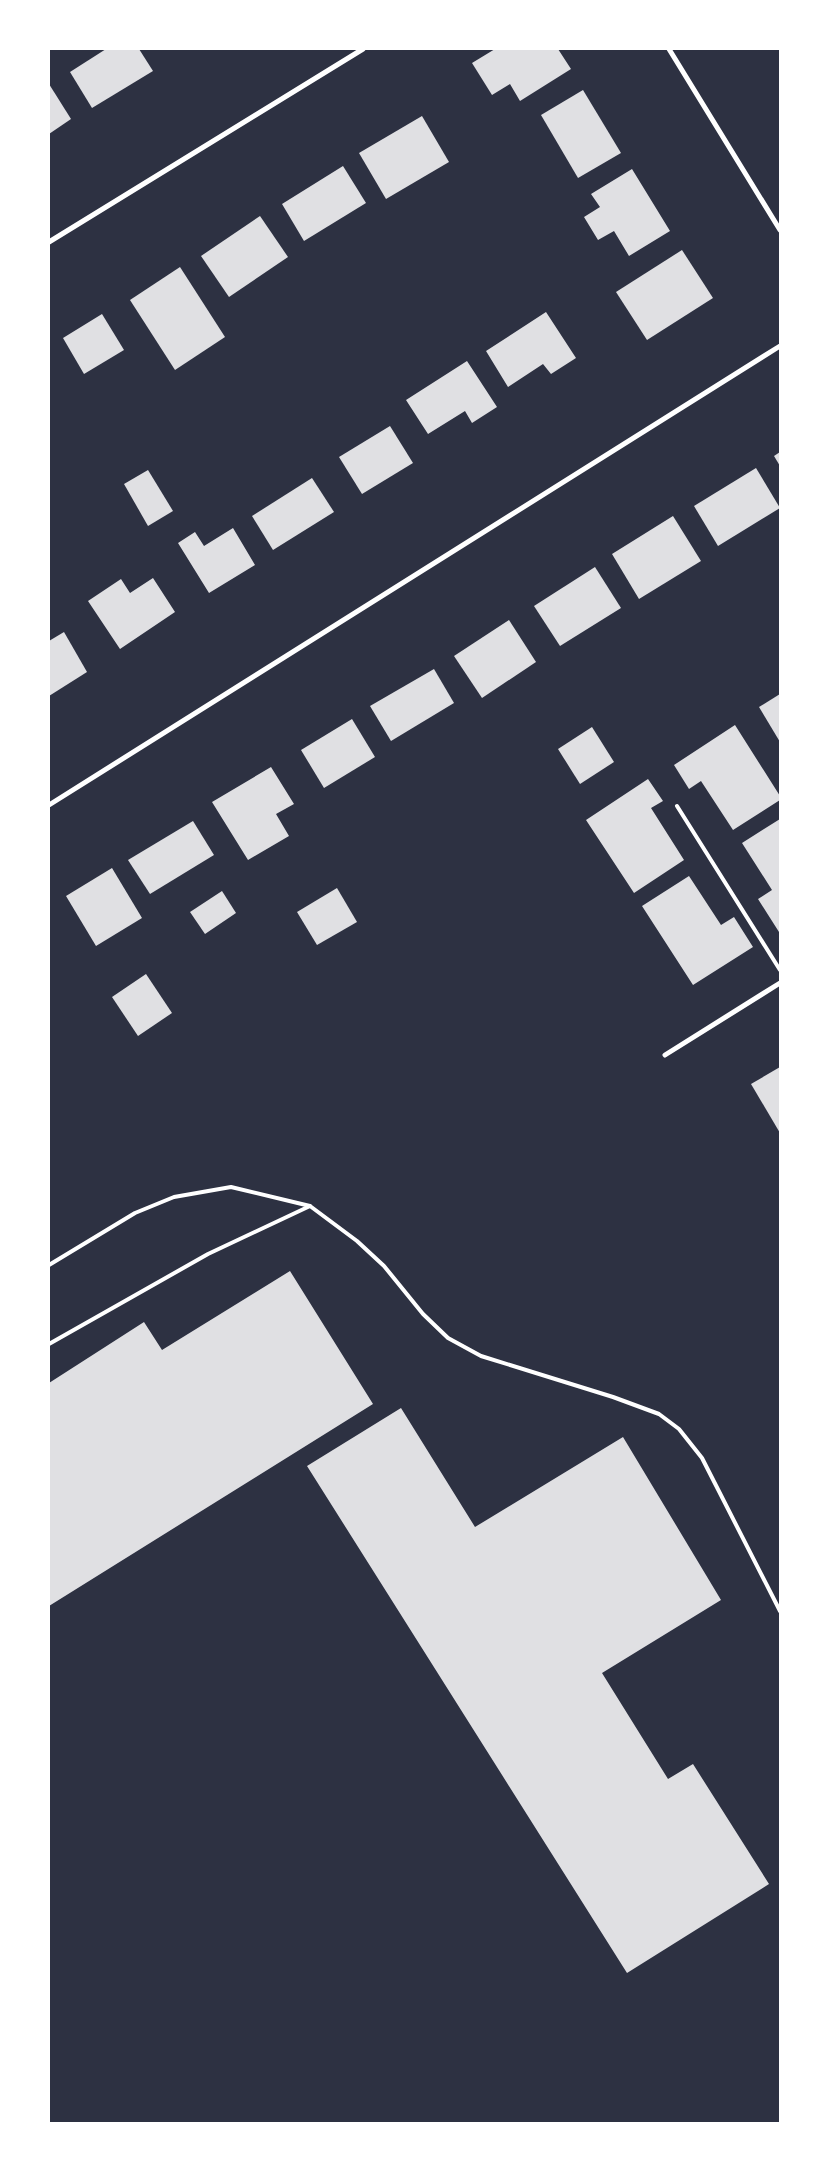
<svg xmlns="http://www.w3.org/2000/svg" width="829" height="2172" viewBox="0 0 829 2172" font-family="Overpass,sans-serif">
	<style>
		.building { fill: #e0e0e3 }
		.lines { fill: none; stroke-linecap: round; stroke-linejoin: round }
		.service { stroke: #fff; stroke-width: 4 }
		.minor { stroke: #fff; stroke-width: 5 }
	</style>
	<rect width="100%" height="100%" fill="#2d3142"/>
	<g class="building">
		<polygon points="106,49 139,49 153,71 92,108 70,72"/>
		<polygon points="495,49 558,49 571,69 520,101 510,84 492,95 472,63"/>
		<polygon points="49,84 71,119 49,134"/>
		<polygon points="583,90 621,153 578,178 541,115"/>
		<polygon points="422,116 449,162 386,199 359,153"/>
		<polygon points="343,166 366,203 304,241 282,204"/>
		<polygon points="632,169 670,231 629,256 614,231 598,240 584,217 600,207 591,194"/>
		<polygon points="260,216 288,257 229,297 201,256"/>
		<polygon points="682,250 713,298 647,340 616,292"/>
		<polygon points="180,267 225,337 175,370 130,300"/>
		<polygon points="546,312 576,358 551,374 543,364 508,387 486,351"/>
		<polygon points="102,314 124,350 84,374 63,338"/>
		<polygon points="467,361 497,407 472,423 465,411 428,434 406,400"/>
		<polygon points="390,426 413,463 362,494 339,457"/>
		<polygon points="780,452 780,466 774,456"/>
		<polygon points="756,468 780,508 718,546 694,506"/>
		<polygon points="148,470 173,511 148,526 124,484"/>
		<polygon points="312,478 334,512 273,550 252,516"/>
		<polygon points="673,516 701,561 639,599 612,554"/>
		<polygon points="233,528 255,565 209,593 178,543 195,532 204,546"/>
		<polygon points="595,567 621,608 560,646 534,606"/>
		<polygon points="153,578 175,612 120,649 88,601 121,579 130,593"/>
		<polygon points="509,620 536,662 482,698 454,656"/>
		<polygon points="64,632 87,672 49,696 49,641"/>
		<polygon points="434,669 454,703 391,741 370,706"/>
		<polygon points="780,694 780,742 759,707"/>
		<polygon points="352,719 375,757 324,788 301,750"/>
		<polygon points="735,725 780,796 780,800 733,830 701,781 689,789 674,765"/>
		<polygon points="592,727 614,762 580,784 558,749"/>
		<polygon points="271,767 294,804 276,814 289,836 248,860 212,802"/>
		<polygon points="648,779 663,801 651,808 684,860 634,893 586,820"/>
		<polygon points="780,819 780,931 779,932 758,899 772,890 742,843"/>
		<polygon points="193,821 214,855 150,894 128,860"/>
		<polygon points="112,868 142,918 96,946 66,896"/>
		<polygon points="689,876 721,925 734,917 753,947 693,985 642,906"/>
		<polygon points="337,888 357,922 317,945 297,912"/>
		<polygon points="222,891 236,913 205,934 190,912"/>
		<polygon points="146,974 172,1013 138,1036 112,997"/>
		<polygon points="780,1067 780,1133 751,1084"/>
		<polygon points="290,1271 373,1404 49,1606 49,1383 144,1322 162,1350"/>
		<polygon points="401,1408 475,1527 623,1437 721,1600 602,1673 668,1779 693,1764 769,1884 627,1973 307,1466"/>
	</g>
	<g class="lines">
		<g class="service">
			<polyline points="677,806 780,970"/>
			<polyline points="49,1265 135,1213 174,1197 231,1187 310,1206 357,1241 384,1266 423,1314 448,1338 481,1356 613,1397 659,1414 679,1429 702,1458 780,1611"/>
			<polyline points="49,1344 208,1254 310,1206"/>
		</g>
		<g class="minor">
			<polyline points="669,49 780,230"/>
			<polyline points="49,242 363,49"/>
			<polyline points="49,805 780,346"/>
			<polyline points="665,1055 780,983"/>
		</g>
	</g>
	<rect width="829" height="2172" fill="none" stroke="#ffffff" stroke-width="100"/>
</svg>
